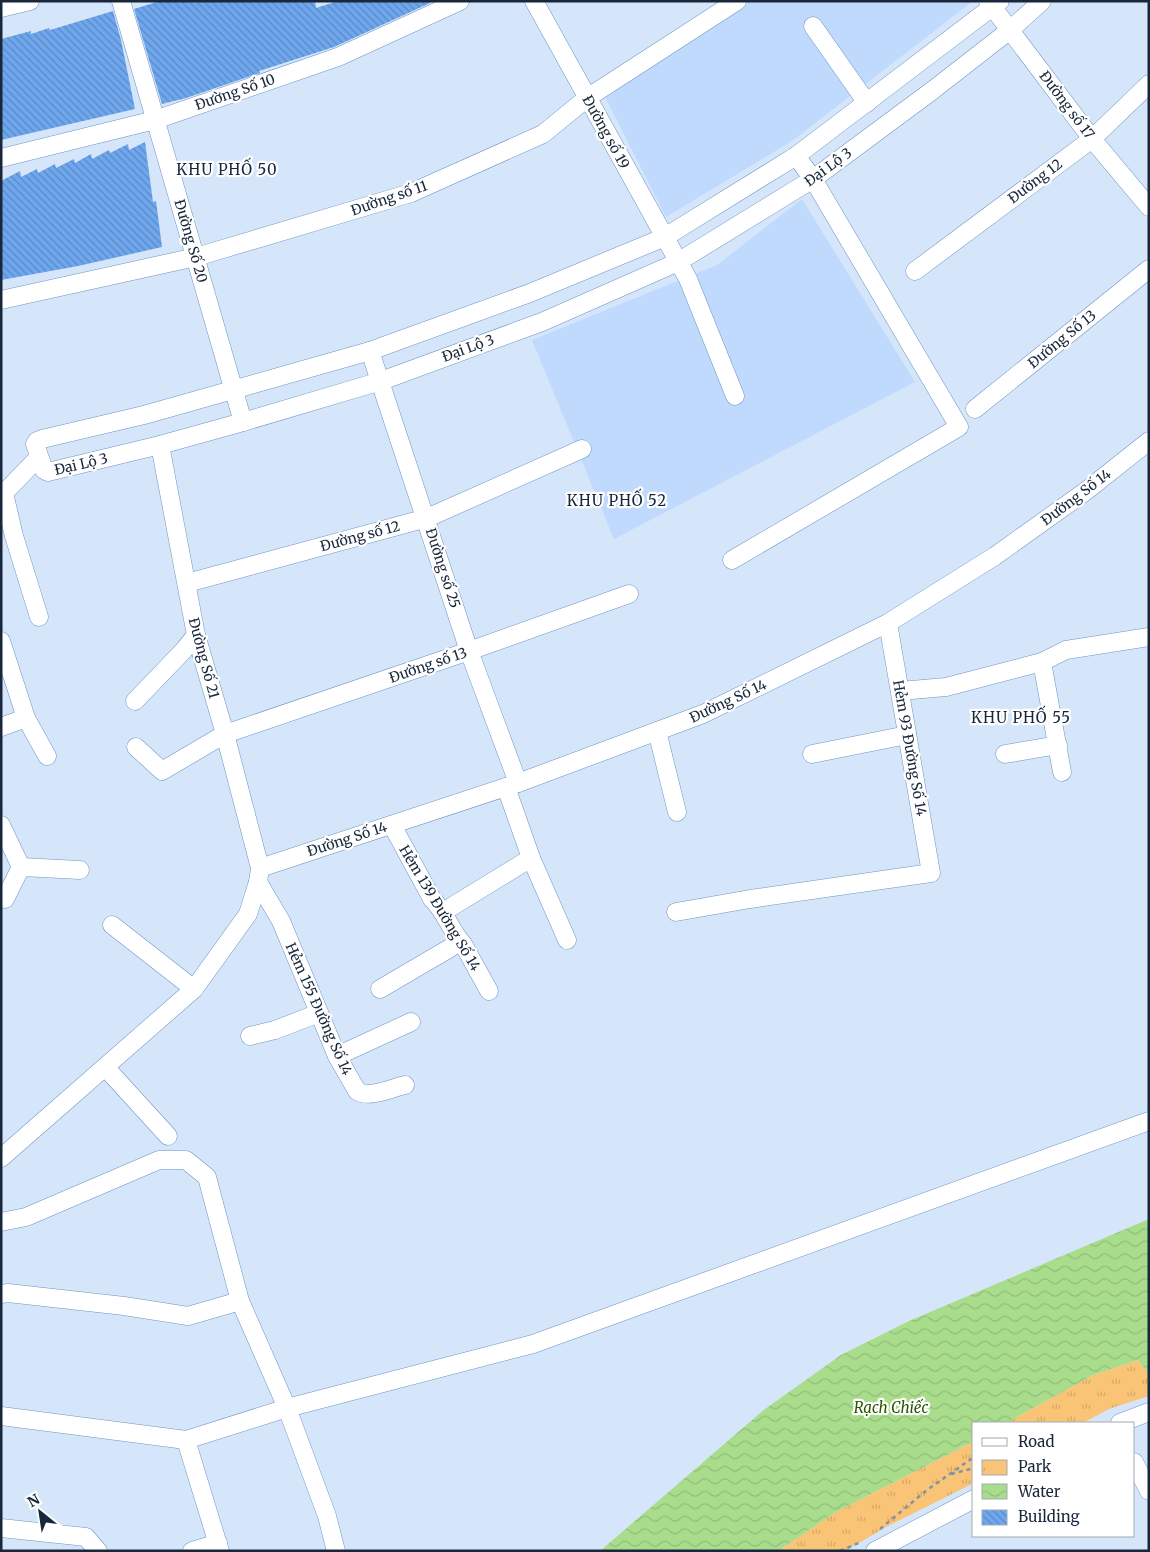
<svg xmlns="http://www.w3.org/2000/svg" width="1150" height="1552" viewBox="0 0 1150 1552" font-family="Merriweather,serif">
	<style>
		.built { fill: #bfdafd }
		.park { fill: url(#park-tufts) }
		.water { fill: url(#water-waves) }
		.building { fill: url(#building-back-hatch) }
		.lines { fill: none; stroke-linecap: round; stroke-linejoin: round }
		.minor-casing { stroke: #6e94c5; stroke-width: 19 }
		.path { stroke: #8292a7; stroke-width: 2.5; stroke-dasharray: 4 4; stroke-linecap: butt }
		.minor { stroke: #fff; stroke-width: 18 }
		.labels { text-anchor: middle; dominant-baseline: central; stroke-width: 4.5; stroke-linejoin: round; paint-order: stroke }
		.street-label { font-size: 14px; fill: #18273b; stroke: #fff }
		.neighbourhood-label { font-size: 15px; letter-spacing: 1px; fill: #18273b; stroke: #fff }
		.water-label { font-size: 15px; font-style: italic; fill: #295600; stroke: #fff }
	</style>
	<defs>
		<pattern id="park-tufts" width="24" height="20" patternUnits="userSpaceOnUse" patternTransform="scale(1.25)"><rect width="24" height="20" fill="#fac476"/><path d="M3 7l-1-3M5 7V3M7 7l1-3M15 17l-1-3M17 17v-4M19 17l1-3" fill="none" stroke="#d6a867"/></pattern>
		<pattern id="water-waves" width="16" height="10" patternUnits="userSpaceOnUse" patternTransform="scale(1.25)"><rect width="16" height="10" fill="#a9dd8c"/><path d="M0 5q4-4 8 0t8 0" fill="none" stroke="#91be7a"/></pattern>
		<pattern id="building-back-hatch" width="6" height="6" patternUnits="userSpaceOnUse" patternTransform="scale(1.25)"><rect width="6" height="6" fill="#6fa7ee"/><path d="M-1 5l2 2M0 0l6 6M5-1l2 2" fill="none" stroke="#5a88c2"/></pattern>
	</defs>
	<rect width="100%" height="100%" fill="#d5e6fb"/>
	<g class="built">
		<polygon points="750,1 973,1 792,141 666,217 604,95"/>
		<polygon points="802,199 915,382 614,539 532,340 717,265"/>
	</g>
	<g class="park">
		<polygon points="1138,1360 1149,1374 1149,1396 1109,1409 1083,1423 1006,1423 1093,1375"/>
		<polygon points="974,1441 974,1483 888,1526 845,1551 778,1551 836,1512"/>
	</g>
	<polygon class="water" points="1149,1219 1149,1374 1138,1360 1093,1375 1006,1423 974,1423 974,1441 836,1512 778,1551 600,1551 765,1409 841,1355 909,1321"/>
	<g class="building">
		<polygon points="160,1 315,1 316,8 338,1 429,1 430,3 334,47 259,71 260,73 186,98 162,104 134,9"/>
		<polygon points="113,11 121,40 135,109 1,140 1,39 31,31 31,34 49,28 50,30"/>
		<polygon points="145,142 153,202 156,201 162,247 78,266 1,280 1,181 20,171 21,177 37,169 38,173 55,164 56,168 74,159 75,163 91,154 92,159 109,150 110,153 128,144 129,150"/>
	</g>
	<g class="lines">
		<g class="minor-casing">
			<g id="minor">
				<polyline points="121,1 243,422"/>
				<polyline points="534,1 688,279 735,396"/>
				<polyline points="988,1 1092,139 1149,207"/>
				<polyline points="1000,1 796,156 665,237 530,293 370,351 144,415 42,439 37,441 35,444 44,470 48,472 160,445 243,422 381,381 542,322 678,262 813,179 933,90 1010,30 1042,1"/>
				<polyline points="1,8 30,1"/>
				<polyline points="813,26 867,103"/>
				<polyline points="1,158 155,120 338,57 460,1"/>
				<polyline points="915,271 1092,139 1149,84"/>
				<polyline points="1,300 196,257 411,193 543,134 587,98 737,1"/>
				<polyline points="370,351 469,651 518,783"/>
				<polyline points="975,409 1149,269"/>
				<polyline points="732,560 959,427 813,179 796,156"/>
				<polyline points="187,583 427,518 582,449"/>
				<polyline points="39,617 14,536 4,493 39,457"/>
				<polyline points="1,641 26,718 47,756"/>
				<polyline points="1042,662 1062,772"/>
				<polyline points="900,691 946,687 1042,662 1066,650 1149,637"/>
				<polyline points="135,701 184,650 196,635"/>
				<polyline points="1,727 26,718"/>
				<polyline points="657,731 677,812"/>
				<polyline points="136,747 162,771 225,734 469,651 629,594"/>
				<polyline points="812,754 907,735"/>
				<polyline points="1005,754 1058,745"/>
				<polyline points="506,787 531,858 567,940"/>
				<polyline points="1,825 21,867 5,899"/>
				<path d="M392 825 432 899C446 912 451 932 463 944L489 991"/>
				<polyline points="21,867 80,870"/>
				<polyline points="260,868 518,783 703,714 888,623 995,556 1086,491 1149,441"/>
				<path d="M258 882 281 921 337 1056 357 1091C370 1099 391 1088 405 1085"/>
				<polyline points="443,912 531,858"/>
				<polyline points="676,912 750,899 931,873 888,623"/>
				<polyline points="112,925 194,989"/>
				<polyline points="380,989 450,948 457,943 458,938"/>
				<polyline points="250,1036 275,1030 319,1013"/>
				<polyline points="337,1056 411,1022"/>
				<polyline points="106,1068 168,1136"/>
				<polyline points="1,1158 194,989 248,914 258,882 260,868 225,734 196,635 160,445"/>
				<polyline points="1,1222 26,1217 159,1160 186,1160 207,1177 240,1301 287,1408 327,1516 336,1551"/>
				<polyline points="1,1294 8,1293 124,1306 188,1316 240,1301"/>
				<polyline points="1,1416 186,1440 287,1408 533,1344 1149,1121"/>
				<polyline points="1120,1423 1149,1412"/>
				<polyline points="186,1440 220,1551"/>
				<polyline points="1134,1462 1149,1491"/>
				<polyline points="1,1528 86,1537 98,1551"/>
				<polyline points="192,1551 218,1543"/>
				<polyline points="875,1551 974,1499"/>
			</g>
		</g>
		<g class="path">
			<polyline points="951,1474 974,1468"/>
			<polyline points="880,1529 927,1490 974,1457"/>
			<polyline points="840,1551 861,1542"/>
		</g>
		<use href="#minor" class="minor"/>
	</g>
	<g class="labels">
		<g class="street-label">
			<text transform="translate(235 92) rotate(-19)">Đường Số 10</text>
			<text transform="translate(1067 105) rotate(53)">Đường số 17</text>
			<text transform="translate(606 132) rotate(61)">Đường số 19</text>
			<text transform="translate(828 167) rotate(-36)">Đại Lộ 3</text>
			<text transform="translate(1035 181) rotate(-37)">Đường 12</text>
			<text transform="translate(389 198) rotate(-19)">Đường số 11</text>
			<text transform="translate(191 241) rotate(74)">Đường Số 20</text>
			<text transform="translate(1062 339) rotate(-39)">Đường Số 13</text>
			<text transform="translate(468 348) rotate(-20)">Đại Lộ 3</text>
			<text transform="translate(81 464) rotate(-13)">Đại Lộ 3</text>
			<text transform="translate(1076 497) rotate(-37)">Đường Số 14</text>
			<text transform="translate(360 536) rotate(-15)">Đường số 12</text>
			<text transform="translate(443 568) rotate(72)">Đường số 25</text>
			<text transform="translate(204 658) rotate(75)">Đường Số 21</text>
			<text transform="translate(428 665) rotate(-19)">Đường số 13</text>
			<text transform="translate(728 701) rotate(-25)">Đường Số 14</text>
			<text transform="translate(910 748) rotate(80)">Hẻm 93 Đường Số 14</text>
			<text transform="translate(347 839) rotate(-18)">Đường Số 14</text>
			<text transform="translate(440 908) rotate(59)">Hẻm 139 Đường Số 14</text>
			<text transform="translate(319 1009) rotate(66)">Hẻm 155 Đường Số 14</text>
		</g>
		<g class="neighbourhood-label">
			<text x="227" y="169">KHU PHỐ 50</text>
			<text x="617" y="500">KHU PHỐ 52</text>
			<text x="1021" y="717">KHU PHỐ 55</text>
		</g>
		<g class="water-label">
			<text x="891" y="1407">Rạch Chiếc</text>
		</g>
	</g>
	<rect width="1150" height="1552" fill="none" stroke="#18273b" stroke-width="5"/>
	<rect x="972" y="1422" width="162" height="115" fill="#ffffff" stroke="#a3a9b1"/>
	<rect x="982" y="1438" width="25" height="8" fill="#ffffff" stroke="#a3a9b1"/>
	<text x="1018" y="1447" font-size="15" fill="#18273b">Road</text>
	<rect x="982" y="1460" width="25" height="15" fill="url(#park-tufts)" stroke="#a3a9b1"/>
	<text x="1018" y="1472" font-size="15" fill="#18273b">Park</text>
	<rect x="982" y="1484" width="25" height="15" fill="url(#water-waves)" stroke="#a3a9b1"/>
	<text x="1018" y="1497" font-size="15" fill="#18273b">Water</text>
	<rect x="982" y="1510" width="25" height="15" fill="url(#building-back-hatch)" stroke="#a3a9b1"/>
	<text x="1018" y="1522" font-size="15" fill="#18273b">Building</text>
	<g transform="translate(40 1512) rotate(330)" stroke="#ffffff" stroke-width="4" paint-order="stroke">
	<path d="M0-4L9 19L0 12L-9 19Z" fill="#18273b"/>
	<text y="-8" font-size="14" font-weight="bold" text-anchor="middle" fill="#18273b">N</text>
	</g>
</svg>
